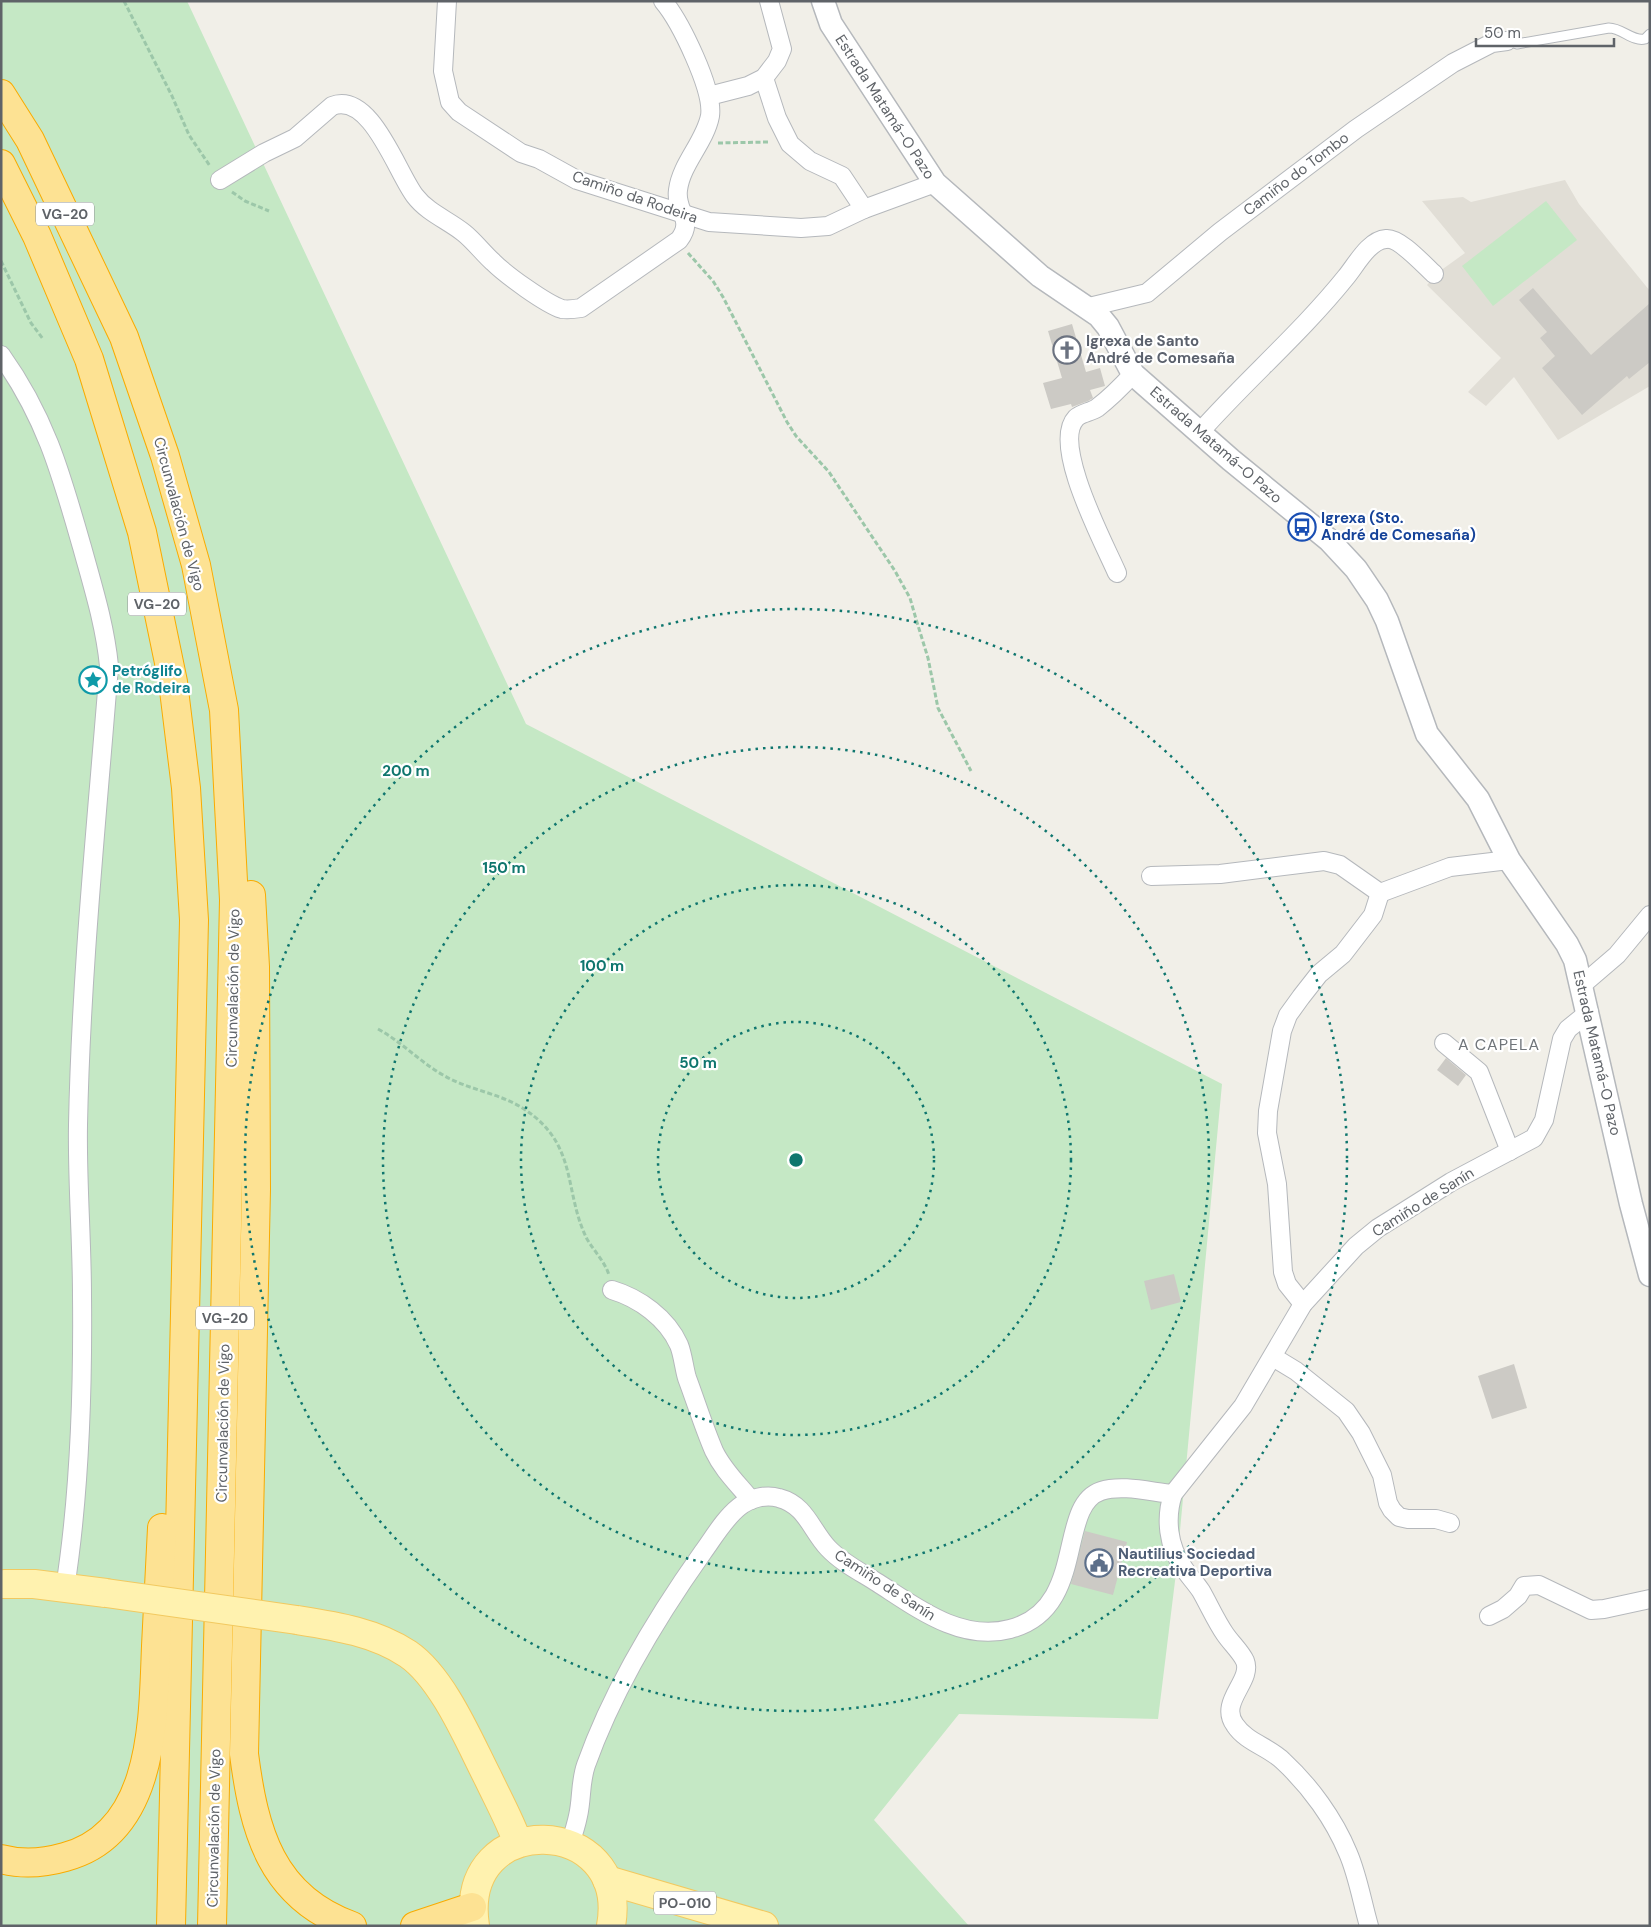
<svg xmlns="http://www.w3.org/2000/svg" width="1651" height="1927" viewBox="0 0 1651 1927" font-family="'DM Sans',sans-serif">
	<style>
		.education { fill: #e1ded6 }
		.green { fill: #c5e8c5 }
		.building { fill: #cccac5 }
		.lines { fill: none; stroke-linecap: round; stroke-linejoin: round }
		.service-casing { stroke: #b5b8bc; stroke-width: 11 }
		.minor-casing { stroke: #b5b8bc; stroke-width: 20 }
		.tertiary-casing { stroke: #b5b8bc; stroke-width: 25 }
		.primary-casing { stroke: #f2c960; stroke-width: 30 }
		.motorway-casing { stroke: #f9ab00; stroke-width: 30 }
		.path { stroke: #9cc7a9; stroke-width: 3; stroke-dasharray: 5 2.5; stroke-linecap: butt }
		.service { stroke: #fff; stroke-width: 9 }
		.minor { stroke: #fff; stroke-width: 18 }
		.tertiary { stroke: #fff; stroke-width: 22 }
		.primary { stroke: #fff2af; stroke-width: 28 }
		.motorway { stroke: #fde293; stroke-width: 28 }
		.primary-bridge-casing { stroke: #f2c960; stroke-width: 30; stroke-linecap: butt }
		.primary-bridge { stroke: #fff2af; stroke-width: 28 }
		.ring { fill: none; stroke: #0f766e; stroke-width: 2.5; stroke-dasharray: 2.5 5 }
		.labels { text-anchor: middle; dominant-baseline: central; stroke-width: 4.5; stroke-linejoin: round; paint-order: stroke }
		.shield { fill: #fff; stroke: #8f9295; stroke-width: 1 }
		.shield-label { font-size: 14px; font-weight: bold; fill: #5f6368 }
		.street-label { font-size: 15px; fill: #5f6368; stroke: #fff }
		.worship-label { font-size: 15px; font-weight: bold; fill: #5b616d; stroke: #fff; text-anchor: start }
		.transit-label { font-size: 15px; font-weight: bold; fill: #164399; stroke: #fff; text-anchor: start }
		.culture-label { font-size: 15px; font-weight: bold; fill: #0d838f; stroke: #fff; text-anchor: start }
		.service-label { font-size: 15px; font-weight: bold; fill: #4e5e75; stroke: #fff; text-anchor: start }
		.neighbourhood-label { font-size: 16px; letter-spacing: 1px; fill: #70757a; stroke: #fff }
		.centre { fill: #0f766e; stroke: #fff; stroke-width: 2.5 }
		.ring-label { font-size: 15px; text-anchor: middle; font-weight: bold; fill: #0f766e; stroke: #fff; stroke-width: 4.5; stroke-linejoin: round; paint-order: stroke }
	</style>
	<rect width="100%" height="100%" fill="#f1efe8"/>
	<polygon class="education" points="1565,180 1579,204 1650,291 1650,386 1558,440 1514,377 1486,406 1468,392 1501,358 1427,285 1440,271 1465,253 1422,201 1463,197 1471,202"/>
	<g class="green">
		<polygon points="1,1 187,1 526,724 1222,1084 1176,1573 1158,1719 959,1714 874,1820 969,1926 1,1926"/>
		<polygon points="1546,201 1577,240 1493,306 1462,266"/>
	</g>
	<g class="building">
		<polygon points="1533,288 1591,355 1650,303 1650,362 1629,379 1627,376 1582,415 1542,368 1555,356 1540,338 1547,332 1519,300"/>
		<polygon points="1072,324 1086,372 1100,368 1105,386 1090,390 1093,398 1088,401 1072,407 1071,404 1051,409 1043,383 1062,378 1048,331"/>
		<polygon points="1446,1058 1466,1075 1458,1086 1437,1070"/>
		<polygon points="1174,1274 1181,1302 1151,1310 1144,1281"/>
		<polygon points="1514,1364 1527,1408 1492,1419 1478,1376"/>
		<polygon points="1085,1531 1127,1542 1113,1595 1071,1584"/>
	</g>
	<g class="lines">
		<g class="service-casing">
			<path id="service" d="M1507 41 1517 44 1609 28C1622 28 1633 42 1645 39L1650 34"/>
		</g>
		<g class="minor-casing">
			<g id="minor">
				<polyline points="447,1 443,71 450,102 459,112 521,153 539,159 577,180 709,222 801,228 828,226 864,209 935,183"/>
				<polyline points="764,78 777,118 790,144 810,161 842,176 864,209"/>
				<polyline points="709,96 748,86 764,78 777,61 782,49 769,1"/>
				<path d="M220 180 264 153 295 138 332 106C371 91 397 173 415 196 428 213 448 220 464 233 474 241 483 253 493 262 506 275 546 304 562 309 568 310 575 309 581 308L679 240C695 219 675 212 678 190 681 164 705 142 710 116 714 90 680 21 663 1"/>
				<polyline points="1089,307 1147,293 1220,232 1356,129 1453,63 1492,43 1507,41"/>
				<path d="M1 355C46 418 61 474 82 547 93 587 105 625 109 666 97 819 81 971 78 1125 77 1182 82 1239 82 1296 83 1393 80 1492 65 1588"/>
				<path d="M1200 432C1247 379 1301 333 1346 277 1356 265 1369 240 1386 239 1399 237 1424 265 1434 274"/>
				<path d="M1117 573C1104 543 1051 444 1076 418 1081 413 1091 412 1097 408 1110 398 1122 386 1133 374"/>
				<polyline points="1151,876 1220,874 1324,861 1340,865 1380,893 1450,867 1509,860"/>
				<polyline points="1582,985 1617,955 1650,915"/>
				<polyline points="1444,1043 1479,1072 1510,1151"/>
				<path d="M612 1290C639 1298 667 1318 679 1345 683 1355 684 1368 687 1378 696 1402 704 1428 714 1451 723 1470 738 1484 751 1500"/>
				<polyline points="1303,1304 1287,1284 1283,1272 1277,1184 1267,1133 1268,1111 1282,1031 1288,1015 1301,997 1319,974 1343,954 1373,915 1380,893"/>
				<polyline points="1273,1357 1296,1371 1346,1411 1361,1433 1382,1475 1388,1503 1392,1510 1399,1517 1408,1519 1436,1519 1450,1523"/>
				<polyline points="1489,1616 1503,1609 1518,1596 1524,1586 1539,1585 1591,1610 1604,1609 1650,1599"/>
				<path d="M570 1844C573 1835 576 1826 578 1816 582 1799 580 1782 586 1765 612 1692 659 1614 703 1552 714 1537 724 1519 739 1507 750 1498 766 1494 779 1498 806 1505 811 1530 828 1548 842 1563 861 1572 878 1583 917 1608 961 1642 1010 1629 1088 1609 1056 1506 1101 1491 1122 1484 1151 1492 1173 1494"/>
				<path d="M1369 1926C1362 1902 1358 1876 1348 1853 1334 1819 1310 1786 1283 1761 1269 1747 1246 1742 1235 1725 1218 1702 1253 1681 1245 1661 1241 1652 1231 1643 1225 1634 1216 1621 1209 1605 1201 1591 1195 1582 1188 1575 1183 1567 1168 1546 1165 1518 1173 1494L1243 1406 1303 1304 1356 1246 1378 1228 1451 1182 1534 1138 1544 1120 1562 1039 1568 1029 1589 1012"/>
			</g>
		</g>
		<g class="tertiary-casing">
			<polyline id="tertiary" points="823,1 831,24 935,183 1040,276 1099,316 1108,327 1133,374 1231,460 1329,540 1356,569 1377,600 1387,621 1427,734 1478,799 1509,860 1567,944 1575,960 1631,1204 1650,1275"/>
		</g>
		<g class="primary-casing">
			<g id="primary">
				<polyline points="4,1584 34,1584 106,1593"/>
				<path d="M297 1620C335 1626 375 1632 408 1654 443 1678 469 1741 488 1778 498 1799 510 1821 518 1843"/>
				<polyline points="607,1880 764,1926"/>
				<path d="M475 1926C457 1808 631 1814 611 1926"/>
			</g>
		</g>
		<g class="motorway-casing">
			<g id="motorway">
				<polyline points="1,94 30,140 124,337 165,456 196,565 224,710 234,900 212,1926"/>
				<polyline points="1,164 37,236 89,359 142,532 173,682 186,788 194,920 171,1926"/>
				<path d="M251 895 255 967 256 1189 244 1754C254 1831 271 1897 352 1926"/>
				<path d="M1 1859C23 1865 44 1863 65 1857 155 1833 153 1720 156 1646 158 1607 160 1567 162 1528"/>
				<polyline points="415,1926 472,1907"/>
			</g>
		</g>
		<g class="path">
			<polyline points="124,1 172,96 189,135 210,166"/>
			<polyline points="718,143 769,142"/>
			<polyline points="232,192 245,201 269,211"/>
			<polyline points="688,253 713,281 723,297 787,422 796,436 829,472 895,571 910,598 916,619 928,658 938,708 971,771"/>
			<polyline points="1,261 31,323 43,339"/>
			<path d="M378 1029C402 1042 420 1062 443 1075 468 1090 500 1093 524 1109 579 1145 563 1191 587 1239 594 1251 605 1262 609 1275"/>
		</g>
		<use href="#service" class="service"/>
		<use href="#minor" class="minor"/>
		<use href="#tertiary" class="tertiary"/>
		<use href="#primary" class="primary"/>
		<use href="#motorway" class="motorway"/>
		<g class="primary-bridge-casing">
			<polyline id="primary-bridge" points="106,1593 297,1620"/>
		</g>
		<use href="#primary-bridge" class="primary-bridge"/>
	</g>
	<g class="ring">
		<circle cx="796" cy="1160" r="138"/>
		<circle cx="796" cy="1160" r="275"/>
		<circle cx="796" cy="1160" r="413"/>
		<circle cx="796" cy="1160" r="551"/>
	</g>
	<defs>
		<g id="church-ring" transform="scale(1.4375)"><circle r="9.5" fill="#fff" stroke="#6b7280" stroke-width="1.5"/><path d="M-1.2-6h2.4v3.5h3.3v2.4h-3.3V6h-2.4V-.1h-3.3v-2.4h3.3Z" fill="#6b7280"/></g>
		<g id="bus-ring" transform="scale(1.4375)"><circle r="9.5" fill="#fff" stroke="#1a4fb4" stroke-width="1.5"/><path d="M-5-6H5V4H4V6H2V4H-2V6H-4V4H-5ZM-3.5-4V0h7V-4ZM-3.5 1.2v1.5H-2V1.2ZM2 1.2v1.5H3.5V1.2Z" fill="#1a4fb4"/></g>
		<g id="sight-ring" transform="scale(1.4375)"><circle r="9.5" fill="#fff" stroke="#0f9aa8" stroke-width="1.5"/><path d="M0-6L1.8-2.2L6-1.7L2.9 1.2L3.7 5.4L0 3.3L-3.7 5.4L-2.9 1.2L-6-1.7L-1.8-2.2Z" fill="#0f9aa8"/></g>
		<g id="civic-ring" transform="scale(1.4375)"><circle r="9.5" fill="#fff" stroke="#5c6f8a" stroke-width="1.5"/><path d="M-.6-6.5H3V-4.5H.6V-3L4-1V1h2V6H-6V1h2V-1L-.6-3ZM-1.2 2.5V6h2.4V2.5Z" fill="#5c6f8a"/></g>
	</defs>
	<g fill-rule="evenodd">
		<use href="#church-ring" x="1067" y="350"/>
		<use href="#bus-ring" x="1302" y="527"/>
		<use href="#sight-ring" x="93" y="680"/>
		<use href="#civic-ring" x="1099" y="1563"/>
	</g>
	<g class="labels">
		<g class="shield">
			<rect x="36" y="202.5" width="58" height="23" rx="4"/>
			<rect x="128" y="592.5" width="58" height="23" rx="4"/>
			<rect x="196" y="1306.5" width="58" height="23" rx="4"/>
			<rect x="654" y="1891.5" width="62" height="23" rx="4"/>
		</g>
		<g class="shield-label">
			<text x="65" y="214">VG-20</text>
			<text x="157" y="604">VG-20</text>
			<text x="225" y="1318">VG-20</text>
			<text x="685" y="1903">PO-010</text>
		</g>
		<g class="street-label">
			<text transform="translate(885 107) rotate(57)">Estrada Matamá-O Pazo</text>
			<text transform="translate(1296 174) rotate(-37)">Camiño do Tombo</text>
			<text transform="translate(635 197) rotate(19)">Camiño da Rodeira</text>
			<text transform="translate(1216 445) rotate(41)">Estrada Matamá-O Pazo</text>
			<text transform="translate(179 514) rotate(75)">Circunvalación de Vigo</text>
			<text transform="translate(233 988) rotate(-89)">Circunvalación de Vigo</text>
			<text transform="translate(1597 1053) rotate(77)">Estrada Matamá-O Pazo</text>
			<text transform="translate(1423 1202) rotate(-32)">Camiño de Sanín</text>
			<text transform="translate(223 1423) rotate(-89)">Circunvalación de Vigo</text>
			<text transform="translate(885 1585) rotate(33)">Camiño de Sanín</text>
			<text transform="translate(214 1828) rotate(-89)">Circunvalación de Vigo</text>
		</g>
		<g class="worship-label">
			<text x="1086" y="341">Igrexa de Santo<tspan x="1086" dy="17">André de Comesaña</tspan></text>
		</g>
		<g class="transit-label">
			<text x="1321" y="518">Igrexa (Sto.<tspan x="1321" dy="17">André de Comesaña)</tspan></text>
		</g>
		<g class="culture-label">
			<text x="112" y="671">Petróglifo<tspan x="112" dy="17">de Rodeira</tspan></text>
		</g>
		<g class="service-label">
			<text x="1118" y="1554">Nautilius Sociedad<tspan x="1118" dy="17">Recreativa Deportiva</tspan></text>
		</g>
		<g class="neighbourhood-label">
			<text x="1499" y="1044">A CAPELA</text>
		</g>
	</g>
	<circle cx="796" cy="1160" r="8" class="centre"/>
	<g class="ring-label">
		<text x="406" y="776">200 m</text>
		<text x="504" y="873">150 m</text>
		<text x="602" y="971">100 m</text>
		<text x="698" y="1068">50 m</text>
	</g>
	<rect width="1651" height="1927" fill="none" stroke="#5f6368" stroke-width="5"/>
	<path d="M1476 38v8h138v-8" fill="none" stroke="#5f6368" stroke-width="2.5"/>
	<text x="1484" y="38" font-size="15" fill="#5f6368" stroke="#ffffff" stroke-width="4" paint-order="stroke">50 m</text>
</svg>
